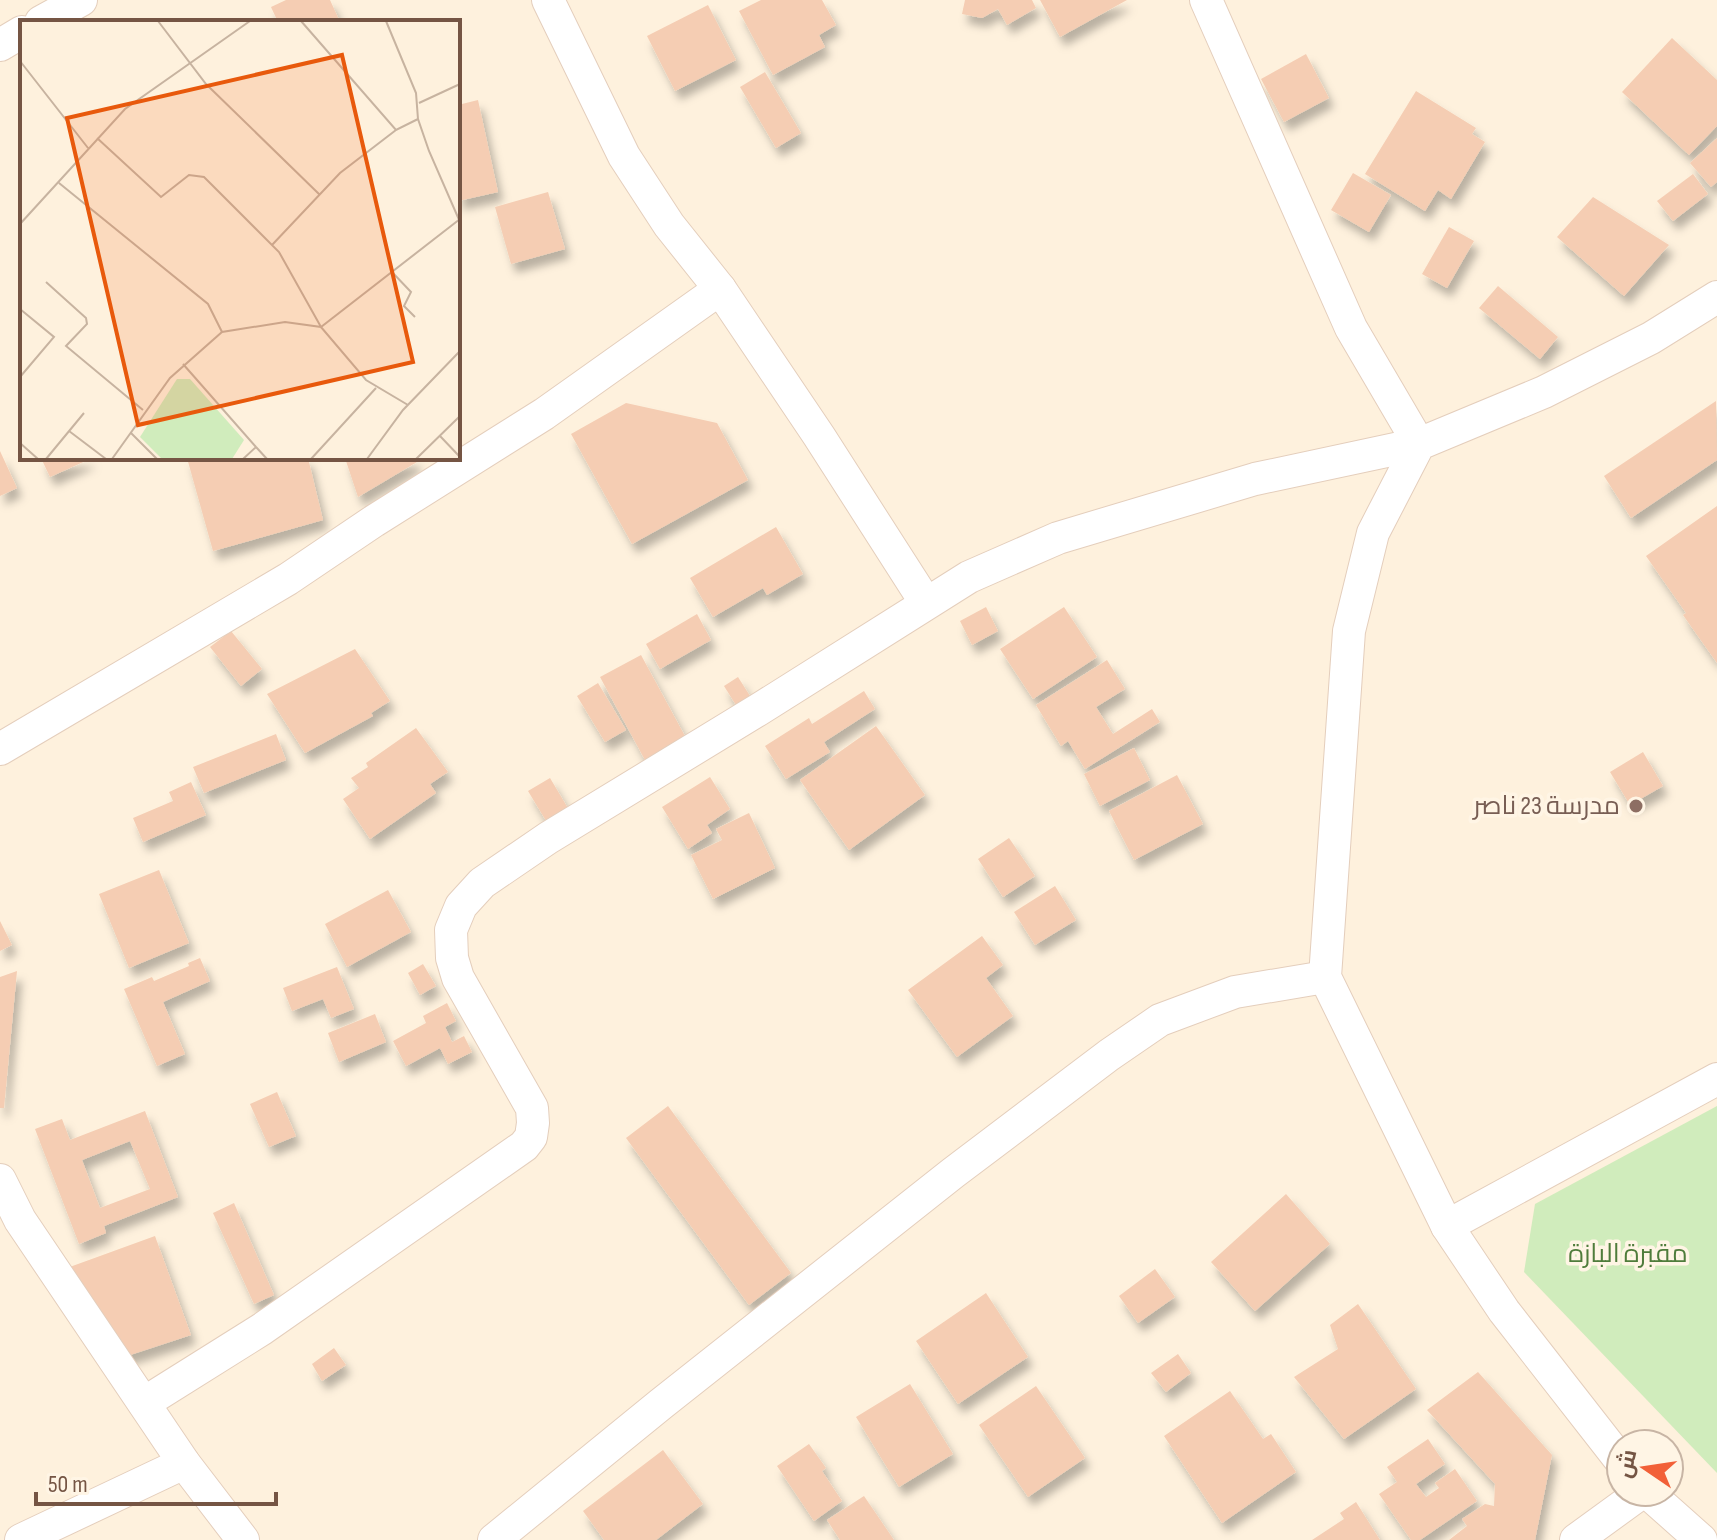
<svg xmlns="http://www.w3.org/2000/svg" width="1717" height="1540" viewBox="0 0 1717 1540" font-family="'Sofia Sans Condensed',Cairo,sans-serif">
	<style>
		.green { fill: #d0ecbc }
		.building { fill: #f5cdb3; fill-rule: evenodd; filter: url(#shadow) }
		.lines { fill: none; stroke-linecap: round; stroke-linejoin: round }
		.minor-casing { stroke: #e4cebc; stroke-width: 34 }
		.minor { stroke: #fff; stroke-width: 32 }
		.education-dot { fill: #8d6e63; stroke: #fff5e5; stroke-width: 3 }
		.labels { text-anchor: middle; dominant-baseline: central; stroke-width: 7; stroke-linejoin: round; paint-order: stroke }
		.education-label { font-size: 26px; fill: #785e54; stroke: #fff5e5; text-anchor: end }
		.park-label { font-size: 26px; fill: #4f7c3b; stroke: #fff5e5 }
		.inset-road { fill: none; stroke: #c7b3a0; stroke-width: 2 }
		.view { fill: #e8590c; fill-opacity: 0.15; stroke: #e8590c; stroke-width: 4 }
		.inset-edge { fill: none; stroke: #755544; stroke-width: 4 }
	</style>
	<defs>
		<filter id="shadow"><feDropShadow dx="5" dy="9" stdDeviation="4" flood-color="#0004"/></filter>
	</defs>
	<rect width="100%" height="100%" fill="#fef1dd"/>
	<polygon class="green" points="1717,1106 1717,1473 1524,1272 1535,1204"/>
	<g class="building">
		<polygon points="286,0 330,0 340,22 278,22 271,7"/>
		<polygon points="761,0 822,0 836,25 819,35 825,47 773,75 739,11"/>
		<polygon points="965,0 1032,0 1036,8 1007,25 998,9 982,18 962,14"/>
		<polygon points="1040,0 1127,0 1060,37"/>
		<polygon points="708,5 736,60 675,91 647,36"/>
		<polygon points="1672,38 1717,80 1717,126 1689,155 1622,92"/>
		<polygon points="1306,54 1329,98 1284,122 1261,79"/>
		<polygon points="765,72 801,133 776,148 740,87"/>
		<polygon points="1416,91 1476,128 1472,134 1485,142 1451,199 1438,190 1425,211 1365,174"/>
		<polygon points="478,100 498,192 458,201 458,105"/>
		<polygon points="1717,138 1717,182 1711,187 1690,163"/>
		<polygon points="1353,173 1391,195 1369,232 1331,210"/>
		<polygon points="1693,174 1708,194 1673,221 1657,201"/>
		<polygon points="548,192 565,249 511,264 495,207"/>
		<polygon points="1593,197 1669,245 1624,296 1557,237"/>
		<polygon points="1449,227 1474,241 1447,288 1422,274"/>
		<polygon points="1498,286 1558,337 1540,359 1479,308"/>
		<polygon points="1716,401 1717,460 1631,518 1604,476"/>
		<polygon points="626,403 717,423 748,480 632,544 571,434"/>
		<polygon points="0,451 17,488 0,496"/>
		<polygon points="41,458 92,458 50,477"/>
		<polygon points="187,458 308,458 323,520 213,551"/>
		<polygon points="345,458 415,458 417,462 358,497"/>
		<polygon points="1717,506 1717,663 1683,615 1686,613 1646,556"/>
		<polygon points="776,527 803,574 767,595 763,588 713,617 690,578"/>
		<polygon points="986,607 998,631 972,645 960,621"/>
		<polygon points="1064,607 1097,657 1033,699 1000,649"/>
		<polygon points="697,614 711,640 660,669 646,644"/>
		<polygon points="231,631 262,669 241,686 210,647"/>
		<polygon points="355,649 390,701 371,713 373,716 305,753 267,694"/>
		<polygon points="641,655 686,738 645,760 600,677"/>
		<polygon points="1107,660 1125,689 1096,707 1113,734 1152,709 1160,722 1085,769 1068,741 1061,746 1036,705"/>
		<polygon points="738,677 750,696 736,705 724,686"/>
		<polygon points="598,683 626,730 605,742 577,696"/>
		<polygon points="864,691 875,709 824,742 830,752 786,779 765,746 809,718 812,724"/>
		<polygon points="876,726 925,795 849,850 800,780"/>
		<polygon points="416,728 448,772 430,784 436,793 370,839 343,799 359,788 351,778 368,767 366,763"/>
		<polygon points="276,734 286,760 204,793 193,767"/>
		<polygon points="1134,748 1150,780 1100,806 1084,774"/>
		<polygon points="1643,752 1663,786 1630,805 1610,772"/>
		<polygon points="1177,775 1203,824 1134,860 1109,811"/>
		<polygon points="710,777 730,809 707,825 712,833 688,849 662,807"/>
		<polygon points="550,778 569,810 548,824 528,791"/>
		<polygon points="191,782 206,815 143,842 133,818 173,801 169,792"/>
		<polygon points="749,813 775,868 713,899 691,855 722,840 716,829"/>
		<polygon points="1009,838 1035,876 1003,897 978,859"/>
		<polygon points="159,870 189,943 129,968 99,894"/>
		<polygon points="1055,886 1076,920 1035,945 1014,912"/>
		<polygon points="388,890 411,932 347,967 325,924"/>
		<polygon points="0,921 12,945 0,951"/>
		<polygon points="982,936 1003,965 986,978 1013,1016 957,1057 908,990"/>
		<polygon points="200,958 210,981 163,1002 185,1054 157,1066 124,989 152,977 154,981 189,966 188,963"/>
		<polygon points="423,964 436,986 420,995 408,973"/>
		<polygon points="337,967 354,1009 331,1018 323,999 292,1011 283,988"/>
		<polygon points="17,971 4,1108 0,1108 0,977"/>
		<polygon points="447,1003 456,1021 445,1027 452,1042 464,1036 472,1052 448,1064 440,1048 406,1066 393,1041 426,1023 423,1016"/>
		<polygon points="375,1014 386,1042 339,1062 328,1033"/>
		<polygon points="277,1092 296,1136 269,1147 250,1104"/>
		<polygon points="668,1106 791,1273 749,1305 626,1138"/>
		<path d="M145 1111 178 1197 104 1226 106 1233 79 1244 35 1129 62 1119 70 1140ZM130 1141 150 1189 100 1208 82 1160Z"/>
		<polygon points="1286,1194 1330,1244 1255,1311 1211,1262"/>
		<polygon points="234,1203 274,1295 254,1304 213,1213"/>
		<polygon points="155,1236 191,1335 121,1358 67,1268"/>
		<polygon points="1155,1269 1175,1297 1138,1323 1119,1296"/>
		<polygon points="986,1293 1028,1357 958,1404 916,1341"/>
		<polygon points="1358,1304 1416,1389 1344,1439 1294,1377 1338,1349 1330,1325"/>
		<polygon points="334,1348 346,1365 322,1381 312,1364"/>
		<polygon points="1178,1354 1191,1373 1166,1392 1151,1373"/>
		<polygon points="1478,1372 1552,1455 1535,1540 1449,1540 1467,1526 1462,1519 1485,1504 1494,1506 1495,1484 1427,1410"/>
		<polygon points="910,1384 953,1454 899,1487 856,1417"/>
		<polygon points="1036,1386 1085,1458 1028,1497 979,1425"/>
		<polygon points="1230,1391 1263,1439 1271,1434 1296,1472 1222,1523 1164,1436"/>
		<polygon points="1428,1439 1445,1464 1416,1484 1426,1497 1439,1488 1435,1483 1455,1469 1477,1501 1420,1540 1411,1540 1379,1494 1397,1482 1387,1467"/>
		<polygon points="809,1444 826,1468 822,1471 842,1501 814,1521 777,1466"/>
		<polygon points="663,1450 703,1504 656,1540 604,1540 583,1511"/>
		<polygon points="864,1496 894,1540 840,1540 827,1520"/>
		<polygon points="1356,1502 1380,1540 1312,1540 1344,1519 1340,1513"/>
	</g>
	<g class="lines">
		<g class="minor-casing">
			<g id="minor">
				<polyline points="548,0 624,156 669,225 720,289 819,436 926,603"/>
				<polyline points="41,22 81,0"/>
				<polyline points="0,45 22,32"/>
				<polyline points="0,749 288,579 374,521 544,414 720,289"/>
				<polyline points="0,1180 20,1220 184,1463 243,1540"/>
				<polyline points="1447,1226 1717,1079"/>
				<polyline points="144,1403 262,1329 524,1146 531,1137 533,1123 532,1108 458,978 452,958 451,930 461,906 482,883 548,838 758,710 969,577 1058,538 1255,479 1419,444 1351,328 1206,0"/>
				<polyline points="1621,1461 1504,1311 1447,1226 1325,977 1349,631 1373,533 1419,444 1544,392 1651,338 1717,297"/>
				<polyline points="1647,1492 1701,1540"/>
				<polyline points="21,1540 184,1463"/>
				<polyline points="494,1540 661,1404 953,1173 1109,1055 1160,1020 1235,992 1325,977"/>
				<polyline points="1576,1540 1642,1492"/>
			</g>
		</g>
		<use href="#minor" class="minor"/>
	</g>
	<circle class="education-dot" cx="1636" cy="806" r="8"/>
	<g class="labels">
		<g class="education-label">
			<text x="1620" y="806">مدرسة 23 ناصر</text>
		</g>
		<g class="park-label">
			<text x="1628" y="1254">مقبرة البازة</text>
		</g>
	</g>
	<g transform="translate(20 20)">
		<rect width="440" height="440" fill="#fef1dd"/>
		<path d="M157 359H170L224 420 212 439H142L120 417Z" fill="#d0ecbc"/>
		<path class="inset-road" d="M138 1 186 64 300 175M281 1 376 110 398 99M366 1 396 73 398 99 409 131 440 202M0 41 68 128M399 83 440 64M77 118 141 177 169 155 184 157 259 232 301 307 440 199M39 163 188 284 202 312M0 204 105 89 230 1M252 225 320 153 376 110M371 251 391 272 384 286 395 297M26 262 66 298 67 304 46 326 123 390M0 289 34 317 0 357M163 344 236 427M49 411 86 439M111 413 137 439M420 416 440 437M0 423 18 439M26 439 64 393M92 439 150 358 202 312 265 302 301 307 346 360 388 385M223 439 236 427 247 439M291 439 356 368M347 439 383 390 440 331M396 439 440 396"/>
		<path class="view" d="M322 35 393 342 118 405 47 98Z"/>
		<rect width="440" height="440" class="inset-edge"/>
	</g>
	<g transform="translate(1645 1468) rotate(283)"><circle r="38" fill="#fff5e5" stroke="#c8b5a5" stroke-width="2"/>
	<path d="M0-6L14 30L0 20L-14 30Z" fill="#f26038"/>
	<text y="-12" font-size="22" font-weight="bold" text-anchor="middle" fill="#755544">ش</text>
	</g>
	<path d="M36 1492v12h240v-12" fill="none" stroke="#755544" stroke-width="4"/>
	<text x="48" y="1492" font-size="24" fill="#755544" stroke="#fff5e5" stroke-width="6" paint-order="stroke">50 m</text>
</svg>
